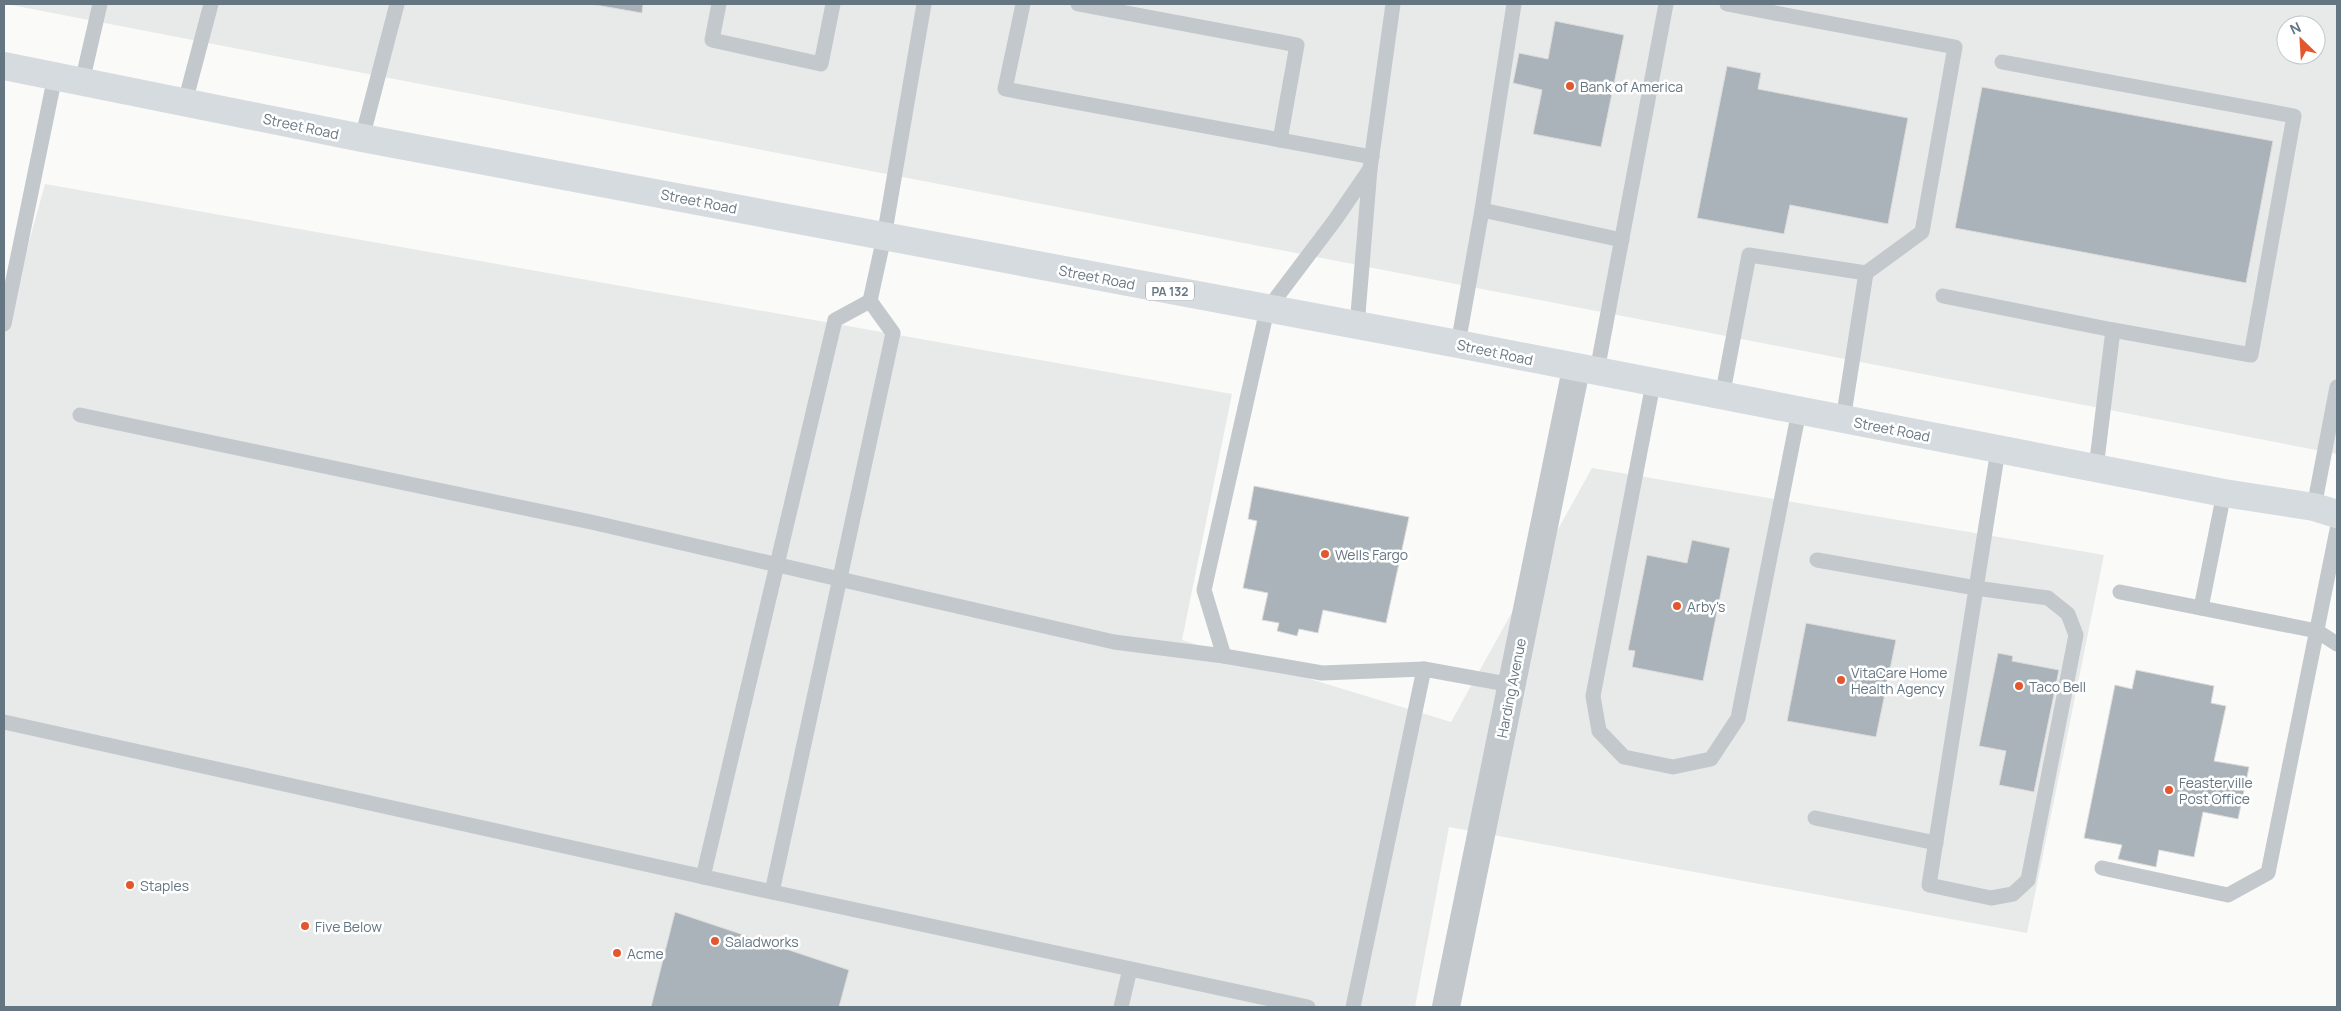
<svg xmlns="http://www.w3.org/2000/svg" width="2341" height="1011" viewBox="0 0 2341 1011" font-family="Manrope,sans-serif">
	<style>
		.built { fill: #e8e9e9; fill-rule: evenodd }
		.building { fill: #aab3b9; stroke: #dcdcda }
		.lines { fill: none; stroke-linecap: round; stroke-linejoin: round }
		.service { stroke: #c3c8cc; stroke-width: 15 }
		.minor { stroke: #c3c8cc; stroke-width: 28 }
		.primary { stroke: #d6dbdf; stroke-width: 28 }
		.poi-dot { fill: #e4572e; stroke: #fff; stroke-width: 2 }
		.labels { text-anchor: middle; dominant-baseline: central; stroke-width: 5; stroke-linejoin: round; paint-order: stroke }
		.shield { fill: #fff; stroke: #939fa8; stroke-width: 1 }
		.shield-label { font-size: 12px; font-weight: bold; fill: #657683 }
		.poi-label { font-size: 14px; fill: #657683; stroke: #fff; text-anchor: start }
		.street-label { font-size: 14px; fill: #657683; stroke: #fff }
	</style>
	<rect width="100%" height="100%" fill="#fafaf8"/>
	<g class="built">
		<path d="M6 4H2337V454ZM2286 25H2316V55H2286Z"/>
		<polygon points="45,184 1232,394 1182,640 1451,722 1592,468 2104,555 2027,933 1449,827 1415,1007 4,1007 4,332"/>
	</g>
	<g class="building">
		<polygon points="590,4 643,4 642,13"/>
		<polygon points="1555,21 1624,35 1601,147 1533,134 1542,90 1513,83 1519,53 1548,59"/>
		<polygon points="1727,66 1761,73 1758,89 1908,118 1888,224 1790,205 1784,234 1697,218"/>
		<polygon points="1982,87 2273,141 2246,283 1955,228"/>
		<polygon points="1254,486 1409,517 1386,623 1323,610 1318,633 1299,629 1297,636 1277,631 1279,623 1262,620 1268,593 1243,588 1257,521 1248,519"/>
		<polygon points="1692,540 1730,548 1703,681 1632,667 1635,651 1628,650 1647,555 1687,563"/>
		<polygon points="1806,623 1896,640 1876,737 1787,721"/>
		<polygon points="1998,653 2013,656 2012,661 2059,670 2034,792 1999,785 2006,751 1979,746"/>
		<polygon points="2136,670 2214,686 2211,703 2226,706 2214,761 2249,767 2238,819 2203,812 2194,857 2159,850 2156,867 2118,859 2122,845 2084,838 2115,685 2132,689"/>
		<polygon points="675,912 849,970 839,1007 651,1007"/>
	</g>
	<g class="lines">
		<g class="service">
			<polyline points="719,4 712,40 821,64 833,4"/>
			<polyline points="1023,4 1005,89 1372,157"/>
			<polyline points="1078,4 1297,45 1280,140"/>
			<polyline points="1727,4 1955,47 1922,232 1866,273"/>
			<polyline points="2002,62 2294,116 2251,355 2113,330 2096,468"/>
			<polyline points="82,82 100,4"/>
			<polyline points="185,102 211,4"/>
			<polyline points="362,138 397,4"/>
			<polyline points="1482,210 1622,240"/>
			<polyline points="1943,296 2113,330"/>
			<polyline points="4,324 55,76"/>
			<polyline points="1357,326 1370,169 1393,4"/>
			<polyline points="1458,344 1482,210 1514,4"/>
			<polyline points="1597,371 1666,4"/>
			<polyline points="1653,384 1593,696 1599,731 1624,757 1673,767 1711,759 1738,718 1799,411"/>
			<polyline points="1722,397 1749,255 1866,273 1843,420"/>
			<polyline points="80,415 591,522 1114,642 1224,656 1322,673 1424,669"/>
			<polyline points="2314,507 2337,387"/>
			<polyline points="1817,560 1976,588 2048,598 2068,614 2076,635 2028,880 2013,894 1991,898 1929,885 1998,450"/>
			<polyline points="2120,592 2317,631 2337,644"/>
			<polyline points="2201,608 2224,493"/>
			<polyline points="1224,656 1204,590 1267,310 1335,220 1370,169"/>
			<polyline points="4,722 772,892 1308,1007"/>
			<polyline points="1815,818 1936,843"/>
			<polyline points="2102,868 2228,895 2268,873 2337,530"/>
			<polyline points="703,877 835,320 870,301"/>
			<polyline points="772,892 893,333 870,301 884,237 924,4"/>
			<polyline points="1121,1007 1130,969"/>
			<polyline points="1353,1007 1424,669 1512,685"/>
		</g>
		<polyline class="minor" points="1446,1007 1576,369"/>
		<polyline class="primary" points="4,66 362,138 1458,344 2224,493 2314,507 2337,514"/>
	</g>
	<g class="poi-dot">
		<circle cx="1570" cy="86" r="5"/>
		<circle cx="1325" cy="554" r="5"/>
		<circle cx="1677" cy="606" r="5"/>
		<circle cx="1841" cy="680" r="5"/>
		<circle cx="2019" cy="686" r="5"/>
		<circle cx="2169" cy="790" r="5"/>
		<circle cx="130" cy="885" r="5"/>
		<circle cx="305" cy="926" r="5"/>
		<circle cx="715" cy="941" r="5"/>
		<circle cx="617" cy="953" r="5"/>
	</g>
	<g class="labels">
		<rect class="shield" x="1146" y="281.5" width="48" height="19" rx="4"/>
		<g class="shield-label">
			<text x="1170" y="291">PA 132</text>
		</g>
		<g class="poi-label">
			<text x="1580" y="86">Bank of America</text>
			<text x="1335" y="554">Wells Fargo</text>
			<text x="1687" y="606">Arby's</text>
			<text x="1851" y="672">VitaCare Home<tspan x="1851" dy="16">Health Agency</tspan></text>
			<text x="2029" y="686">Taco Bell</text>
			<text x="2179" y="782">Feasterville<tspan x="2179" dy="16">Post Office</tspan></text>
			<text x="140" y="885">Staples</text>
			<text x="315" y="926">Five Below</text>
			<text x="725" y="941">Saladworks</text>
			<text x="627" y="953">Acme</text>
		</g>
		<g class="street-label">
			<text transform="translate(301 126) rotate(12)">Street Road</text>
			<text transform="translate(699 201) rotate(11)">Street Road</text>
			<text transform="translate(1097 277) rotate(11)">Street Road</text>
			<text transform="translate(1495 352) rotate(12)">Street Road</text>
			<text transform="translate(1892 429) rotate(11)">Street Road</text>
			<text transform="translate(1511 688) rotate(-79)">Harding Avenue</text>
		</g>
	</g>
	<rect width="2341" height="1011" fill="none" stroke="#657683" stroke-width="10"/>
	<g transform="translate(2301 40) rotate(335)"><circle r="24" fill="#ffffff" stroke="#c1c8cd"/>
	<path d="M0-4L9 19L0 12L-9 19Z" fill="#e4572e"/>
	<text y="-8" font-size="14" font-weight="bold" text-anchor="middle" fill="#657683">N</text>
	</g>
</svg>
